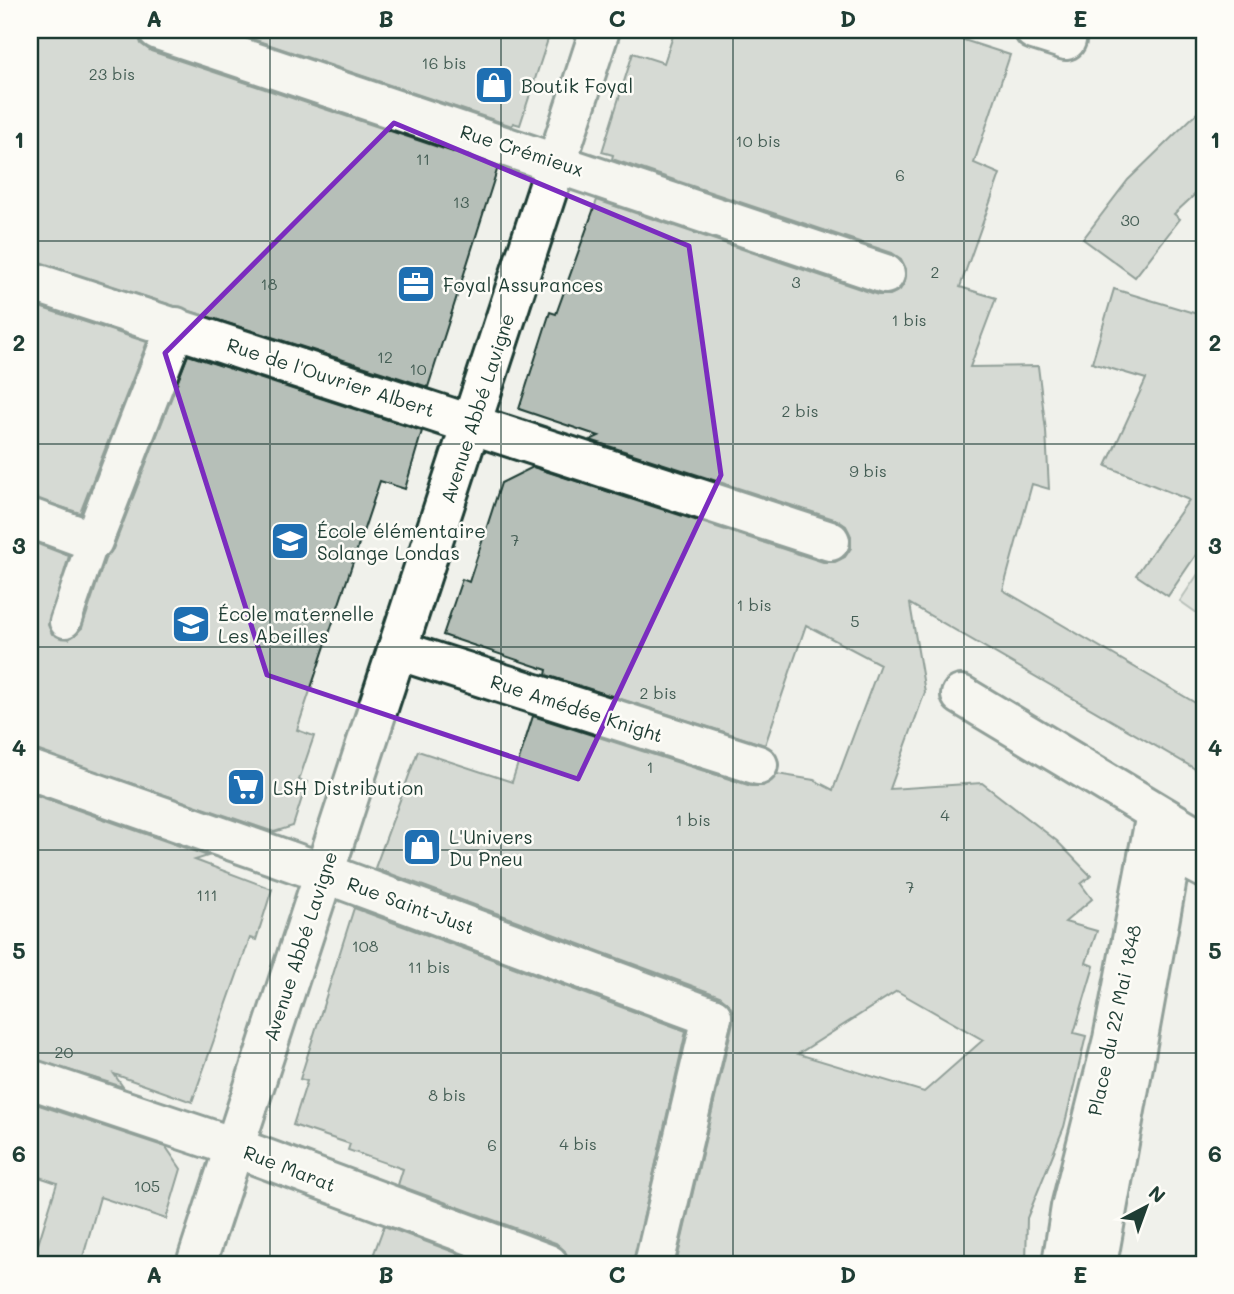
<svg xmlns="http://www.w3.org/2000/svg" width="1234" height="1294" viewBox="0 0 1234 1294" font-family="Mali,sans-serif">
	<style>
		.green { fill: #cdd3cd; stroke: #768880; stroke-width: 2 }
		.building { fill: #b6bfb8; stroke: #1f3d34; stroke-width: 2; fill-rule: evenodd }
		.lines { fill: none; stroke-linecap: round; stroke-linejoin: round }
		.service-casing { stroke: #1f3d34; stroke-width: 35 }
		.pedestrian-casing { stroke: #1f3d34; stroke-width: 44 }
		.minor-casing { stroke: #1f3d34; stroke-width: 44 }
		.tertiary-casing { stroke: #1f3d34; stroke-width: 44 }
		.service { stroke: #fdfcf7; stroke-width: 30 }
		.pedestrian { stroke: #fdfcf7; stroke-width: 38 }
		.minor { stroke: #fdfcf7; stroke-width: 38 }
		.tertiary { stroke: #fdfcf7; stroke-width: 38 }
		.marked { fill: none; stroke: #7b2cbf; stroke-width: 5; stroke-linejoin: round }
		.grid { fill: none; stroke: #1f3d34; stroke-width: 2; stroke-opacity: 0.55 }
		.labels { text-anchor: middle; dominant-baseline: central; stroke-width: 5; stroke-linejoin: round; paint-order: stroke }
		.number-label { font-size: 16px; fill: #455e55 }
		.poi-label { font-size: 19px; fill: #1f3d34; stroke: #fdfcf7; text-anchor: start }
		.street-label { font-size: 19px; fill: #1f3d34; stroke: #fdfcf7 }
		.neatline { fill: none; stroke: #1f3d34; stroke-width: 2.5 }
		.grid-label { font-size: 23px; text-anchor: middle; font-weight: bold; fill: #1f3d34 }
	</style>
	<rect width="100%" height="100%" fill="#f0f1eb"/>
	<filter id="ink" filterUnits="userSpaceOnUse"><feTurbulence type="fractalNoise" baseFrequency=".0143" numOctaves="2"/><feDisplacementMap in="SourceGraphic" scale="14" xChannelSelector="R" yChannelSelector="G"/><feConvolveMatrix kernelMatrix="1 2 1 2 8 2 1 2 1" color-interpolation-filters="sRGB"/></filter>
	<g filter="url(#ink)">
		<polygon class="green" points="1204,565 1204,618 1180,601"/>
		<g class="building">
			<polygon points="30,30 137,30 141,44 151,51 498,167 428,387 30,260"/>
			<polygon points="226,30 551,30 520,125 513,123 512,126"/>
			<path d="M675 30H933L1010 55 974 163 1000 174 960 287 996 298 970 367 1038 366 1046 431 1049 489 1032 484 1003 590 1204 708V774L910 604 925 692 890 789 982 783 1057 841 1091 876 1081 884 1092 899 1065 922 1097 931 1086 963 1094 966 1074 1033 1086 1036 1064 1127 1027 1218 1026 1264H676L733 1022 729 1004 720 996 375 868 418 751 512 782 533 716 751 786H763L777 774 814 780 833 790 880 664 806 625 765 745 546 675 547 670 443 635 462 579 469 582 501 483 533 467 823 562H835L845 557 851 548V536L846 526 837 520 590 440 599 436 519 409 550 312 556 314 597 200 878 295H890L900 290 905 282 906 269 901 259 892 253 612 159 613 155 602 152 633 53 664 63ZM897 991 983 1040 924 1092 798 1054Z"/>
			<polygon points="1204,106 1204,186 1174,214 1180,219 1135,277 1083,239 1128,180"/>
			<polygon points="1114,289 1204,316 1204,543 1168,596 1136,575 1189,500 1106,466 1146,379 1092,363"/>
			<polygon points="30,304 147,342 80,513 30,497"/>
			<polygon points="188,355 422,431 405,489 380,481 297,730 314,736 299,780 307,782 293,826 274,832 30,749 30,541 69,556 48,625 52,634 69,639 82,628 105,559 113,549"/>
			<polygon points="30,793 208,856 195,860 272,889 256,940 250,938 192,1102 114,1074 123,1087 30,1058"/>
			<polygon points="354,908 686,1031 633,1264 569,1264 565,1251 556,1243 398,1185 403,1169 348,1150 350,1144 293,1125 307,1081 300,1079"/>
			<polygon points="30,1102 166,1147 181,1169 166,1219 100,1197 81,1264 32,1264 57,1183 30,1174"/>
			<polygon points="384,1226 486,1264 370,1264"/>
		</g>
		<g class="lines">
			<g class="service-casing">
				<polyline id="service" points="65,622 93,541"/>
			</g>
			<g class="pedestrian-casing">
				<g id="pedestrian">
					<polyline points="1172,851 1204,868"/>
					<polyline points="654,1264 712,1017"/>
					<polyline points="1097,1264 1172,851 1156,814"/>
				</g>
			</g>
			<g class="minor-casing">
				<g id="minor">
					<polyline points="158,30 885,274"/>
					<polyline points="1034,30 1066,40 1068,30"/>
					<polyline points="30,281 830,541"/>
					<polyline points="30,518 93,541 176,327"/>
					<polyline points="397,650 758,765"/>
					<polyline points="961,695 1204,841"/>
					<polyline points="30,770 324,873 712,1017"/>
					<polyline points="30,1079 234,1147 548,1264"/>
					<polyline points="1062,1264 1071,1207 1113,1039 1156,814"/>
				</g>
			</g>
			<g class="tertiary-casing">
				<polyline id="tertiary" points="196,1264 600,30"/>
			</g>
			<use href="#service" class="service"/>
			<use href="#pedestrian" class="pedestrian"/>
			<use href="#minor" class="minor"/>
			<use href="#tertiary" class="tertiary"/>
		</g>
	</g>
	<path d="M0 0H1234V1294H0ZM394 123 689 246 721 475 578 779 267 675 165 353Z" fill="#f0f1eb" fill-opacity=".55" fill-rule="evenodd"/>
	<path class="marked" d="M394 123 689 246 721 475 578 779 267 675 165 353Z"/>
	<path class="grid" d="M270 30V1264M501 30V1264M733 30V1264M964 30V1264M30 241H1204M30 444H1204M30 647H1204M30 850H1204M30 1053H1204"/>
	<defs>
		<g id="shop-square" transform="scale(2.0125)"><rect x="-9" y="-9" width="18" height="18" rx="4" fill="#1f6fb2" stroke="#fdfcf7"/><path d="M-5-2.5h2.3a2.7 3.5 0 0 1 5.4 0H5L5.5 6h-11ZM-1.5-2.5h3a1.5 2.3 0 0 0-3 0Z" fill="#fff"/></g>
		<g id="office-square" transform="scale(2.0125)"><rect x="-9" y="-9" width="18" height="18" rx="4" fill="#1f6fb2" stroke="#fdfcf7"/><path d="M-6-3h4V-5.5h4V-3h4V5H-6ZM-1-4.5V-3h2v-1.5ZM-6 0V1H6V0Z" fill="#fff"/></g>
		<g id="school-square" transform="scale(2.0125)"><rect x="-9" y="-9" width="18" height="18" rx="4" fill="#1f6fb2" stroke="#fdfcf7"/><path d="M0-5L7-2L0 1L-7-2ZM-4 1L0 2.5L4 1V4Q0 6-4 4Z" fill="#fff"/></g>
		<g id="supermarket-square" transform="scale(2.0125)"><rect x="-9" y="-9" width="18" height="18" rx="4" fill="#1f6fb2" stroke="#fdfcf7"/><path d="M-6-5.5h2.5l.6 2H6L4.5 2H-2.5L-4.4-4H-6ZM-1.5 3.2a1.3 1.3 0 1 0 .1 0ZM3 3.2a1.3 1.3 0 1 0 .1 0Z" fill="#fff"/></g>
	</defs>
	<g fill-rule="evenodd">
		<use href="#shop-square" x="494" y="85"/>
		<use href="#office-square" x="416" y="284"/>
		<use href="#school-square" x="290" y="541"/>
		<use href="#school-square" x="191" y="624"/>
		<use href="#supermarket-square" x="246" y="787"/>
		<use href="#shop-square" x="422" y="847"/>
	</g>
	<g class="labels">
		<g class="number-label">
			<text x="444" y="62">16 bis</text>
			<text x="112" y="73">23 bis</text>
			<text x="758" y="140">10 bis</text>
			<text x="423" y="158">11</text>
			<text x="900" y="174">6</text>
			<text x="461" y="201">13</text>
			<text x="1130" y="219">30</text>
			<text x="935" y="271">2</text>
			<text x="796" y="281">3</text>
			<text x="269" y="283">18</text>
			<text x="909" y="319">1 bis</text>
			<text x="385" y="356">12</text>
			<text x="418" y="368">10</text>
			<text x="800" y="410">2 bis</text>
			<text x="868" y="470">9 bis</text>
			<text x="515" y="539">7</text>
			<text x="754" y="604">1 bis</text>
			<text x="855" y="620">5</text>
			<text x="658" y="692">2 bis</text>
			<text x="650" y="766">1</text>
			<text x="945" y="814">4</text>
			<text x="693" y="819">1 bis</text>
			<text x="910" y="886">7</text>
			<text x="207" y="894">111</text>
			<text x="365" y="945">108</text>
			<text x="429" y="966">11 bis</text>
			<text x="64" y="1051">20</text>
			<text x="447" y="1094">8 bis</text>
			<text x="578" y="1143">4 bis</text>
			<text x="492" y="1144">6</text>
			<text x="147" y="1185">105</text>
		</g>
		<g class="poi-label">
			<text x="521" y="85">Boutik Foyal</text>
			<text x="443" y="284">Foyal Assurances</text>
			<text x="317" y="530">École élémentaire<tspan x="317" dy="22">Solange Londas</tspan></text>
			<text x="218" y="613">École maternelle<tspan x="218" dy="22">Les Abeilles</tspan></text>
			<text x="273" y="787">LSH Distribution</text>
			<text x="449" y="836">L'Univers<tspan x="449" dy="22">Du Pneu</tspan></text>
		</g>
		<g class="street-label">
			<text transform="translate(522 150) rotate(18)">Rue Crémieux</text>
			<text transform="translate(331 377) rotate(18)">Rue de l'Ouvrier Albert</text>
			<text transform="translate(477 408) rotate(-72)">Avenue Abbé Lavigne</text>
			<text transform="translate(577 708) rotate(18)">Rue Amédée Knight</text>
			<text transform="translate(411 905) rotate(20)">Rue Saint-Just</text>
			<text transform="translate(300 946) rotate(-72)">Avenue Abbé Lavigne</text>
			<text transform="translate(1114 1020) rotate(-78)">Place du 22 Mai 1848</text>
			<text transform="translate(290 1168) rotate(21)">Rue Marat</text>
		</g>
	</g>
	<rect width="1234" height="1294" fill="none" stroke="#fdfcf7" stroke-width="77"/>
	<g transform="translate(1146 1207) rotate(41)" stroke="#fdfcf7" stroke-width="5" paint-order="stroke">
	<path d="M0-5L12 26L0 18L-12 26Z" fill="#1f3d34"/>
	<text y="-10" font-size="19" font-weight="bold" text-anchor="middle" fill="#1f3d34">N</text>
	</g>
	<rect x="38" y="38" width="1158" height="1218" class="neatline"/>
	<g class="grid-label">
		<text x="154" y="27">A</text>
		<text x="386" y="27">B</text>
		<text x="617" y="27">C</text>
		<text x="848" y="27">D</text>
		<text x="1080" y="27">E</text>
		<text x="19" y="148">1</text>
		<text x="1215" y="148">1</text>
		<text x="19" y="351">2</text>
		<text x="1215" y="351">2</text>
		<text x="19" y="554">3</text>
		<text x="1215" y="554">3</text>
		<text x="19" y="756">4</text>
		<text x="1215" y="756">4</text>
		<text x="19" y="959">5</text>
		<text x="1215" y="959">5</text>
		<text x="19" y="1162">6</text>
		<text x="1215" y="1162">6</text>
		<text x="154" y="1283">A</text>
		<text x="386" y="1283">B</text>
		<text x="617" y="1283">C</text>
		<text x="848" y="1283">D</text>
		<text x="1080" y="1283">E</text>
	</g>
</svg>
